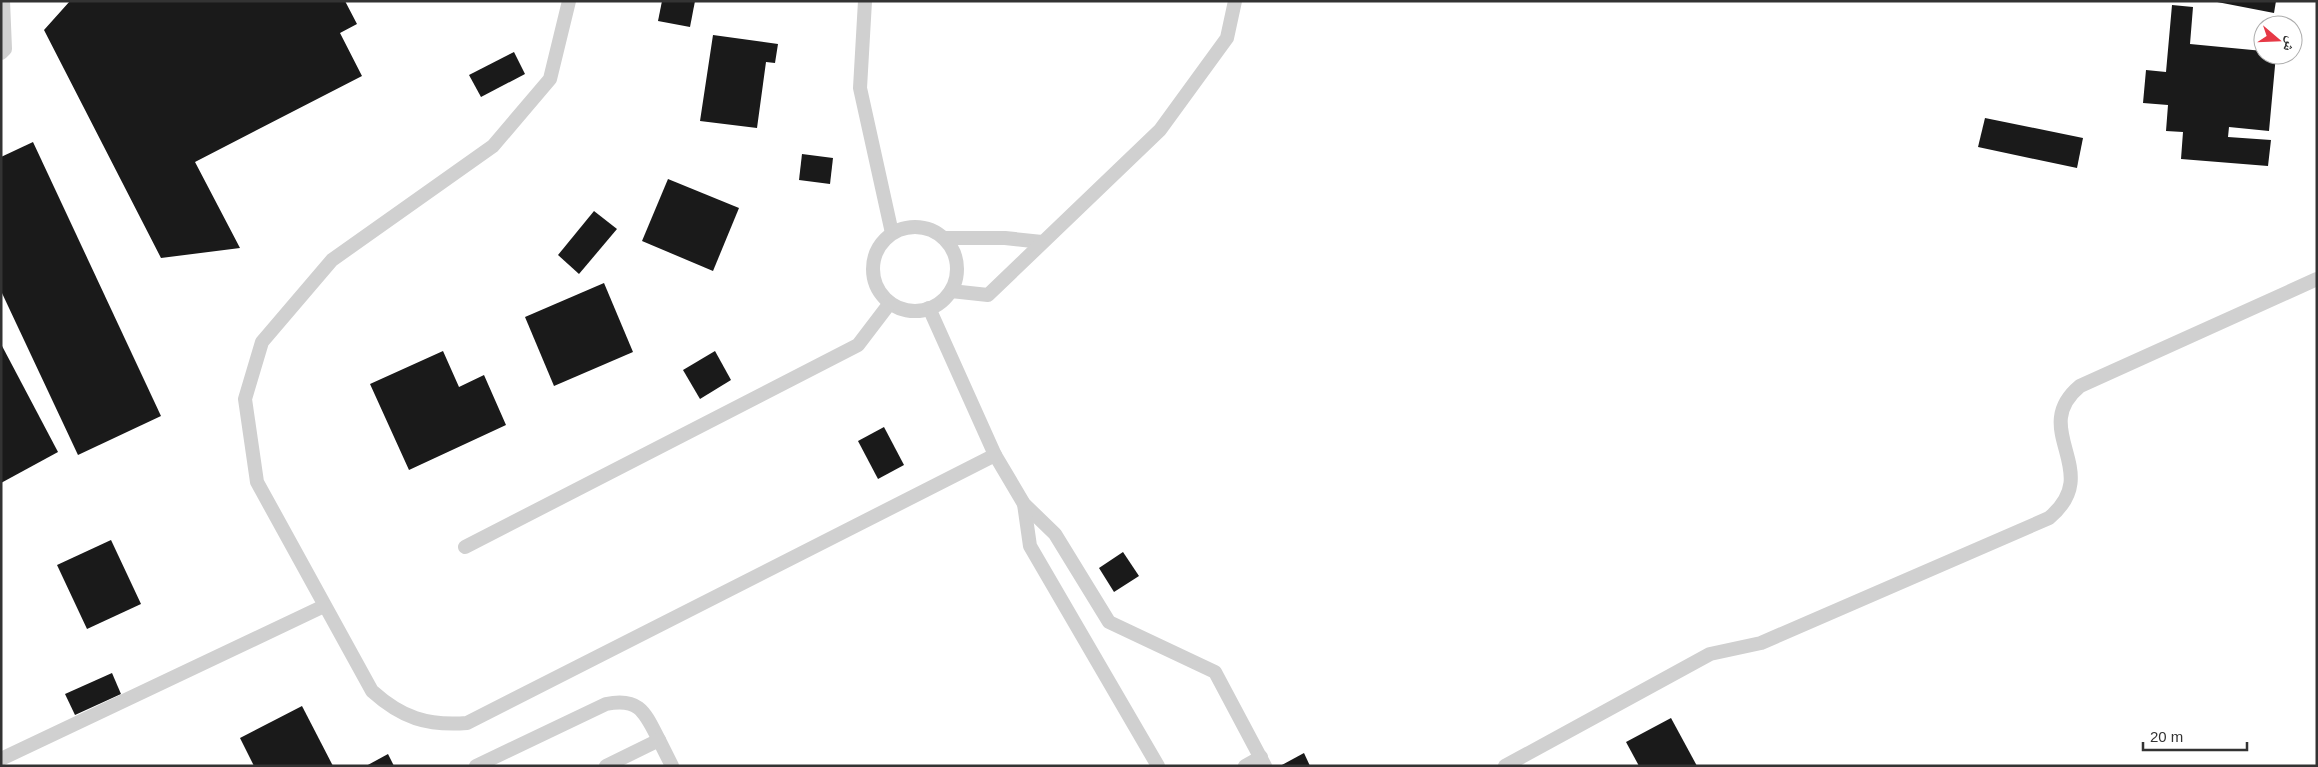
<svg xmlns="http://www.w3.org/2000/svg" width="2318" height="767" viewBox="0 0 2318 767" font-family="Helvetica,'Noto Naskh Arabic',sans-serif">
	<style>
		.building { fill: #1a1a1a }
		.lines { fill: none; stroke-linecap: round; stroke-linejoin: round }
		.service { stroke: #d0d0d0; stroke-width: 14 }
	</style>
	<rect width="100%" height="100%" fill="#fff"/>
	<g class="building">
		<polygon points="70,1 345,1 357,24 340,33 362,76 195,162 240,248 161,258 44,30"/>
		<polygon points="662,1 695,1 690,27 658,21"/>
		<polygon points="2212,1 2276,1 2274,13"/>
		<polygon points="2172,5 2193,7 2190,44 2263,51 2263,55 2276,55 2269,131 2229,127 2228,137 2271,140 2268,166 2181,159 2183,132 2166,131 2168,105 2143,103 2146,70 2166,72"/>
		<polygon points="713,35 778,44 775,63 766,62 757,128 700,121"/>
		<polygon points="514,52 525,74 481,97 469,75"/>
		<polygon points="1985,118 2083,138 2077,168 1978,147"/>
		<polygon points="33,142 161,416 78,455 1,291 1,157"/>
		<polygon points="802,154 833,158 830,184 799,180"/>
		<polygon points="668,179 739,208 713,271 642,241"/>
		<polygon points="594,211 617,229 579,274 558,255"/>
		<polygon points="604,283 633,352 554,386 525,317"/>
		<polygon points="1,344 58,452 1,483"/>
		<polygon points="443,351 459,387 484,375 506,425 409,470 370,384"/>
		<polygon points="715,351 731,380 700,399 683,370"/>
		<polygon points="884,427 904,465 878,479 858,441"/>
		<polygon points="111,540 141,604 87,629 57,565"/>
		<polygon points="1123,552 1139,576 1114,592 1099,568"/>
		<polygon points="112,673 121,694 75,715 65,694"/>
		<polygon points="302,706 333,766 254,766 240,738"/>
		<polygon points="1671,718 1697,766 1639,766 1626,742"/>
		<polygon points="1304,753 1310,766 1280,766"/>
		<polygon points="388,754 394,766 366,766"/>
	</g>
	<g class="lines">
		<g class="service">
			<path d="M569 1 550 79 493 146 332 260 262 342 245 399 257 482 372 691C402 718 427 726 467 723L995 455"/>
			<polyline points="865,1 860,88 892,233"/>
			<polyline points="1,53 5,49 3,1"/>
			<circle cx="915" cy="269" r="42"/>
			<polyline points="944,238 1005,238 1042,242"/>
			<polyline points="951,291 988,295 1160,130 1227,38 1235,1"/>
			<polyline points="929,308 995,455 1024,504 1055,534 1109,622 1215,672 1265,766"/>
			<polyline points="1024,504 1030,546 1158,766"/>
			<polyline points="465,547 858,345 890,303"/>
			<polyline points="1,759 324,606"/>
			<path d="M476 766 606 704C640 697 645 713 659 740"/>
			<polyline points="606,766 659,740 672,766"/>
			<polyline points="1245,766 1261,757"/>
			<path d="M1505 766 1710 654 1761 643 2049 518C2106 471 2027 430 2080 386L2317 279"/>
		</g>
	</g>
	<rect width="2318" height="767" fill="none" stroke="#333333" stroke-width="5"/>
	<g transform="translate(2278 40) rotate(109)"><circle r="24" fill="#ffffff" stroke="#adadad"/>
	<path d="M0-4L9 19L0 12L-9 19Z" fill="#e63946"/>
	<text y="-8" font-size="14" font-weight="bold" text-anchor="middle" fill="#333333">ش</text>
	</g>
	<path d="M2143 742v8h104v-8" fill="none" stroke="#333333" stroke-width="2.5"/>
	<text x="2150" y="742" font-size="15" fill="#333333" stroke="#ffffff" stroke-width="4" paint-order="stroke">20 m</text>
</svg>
